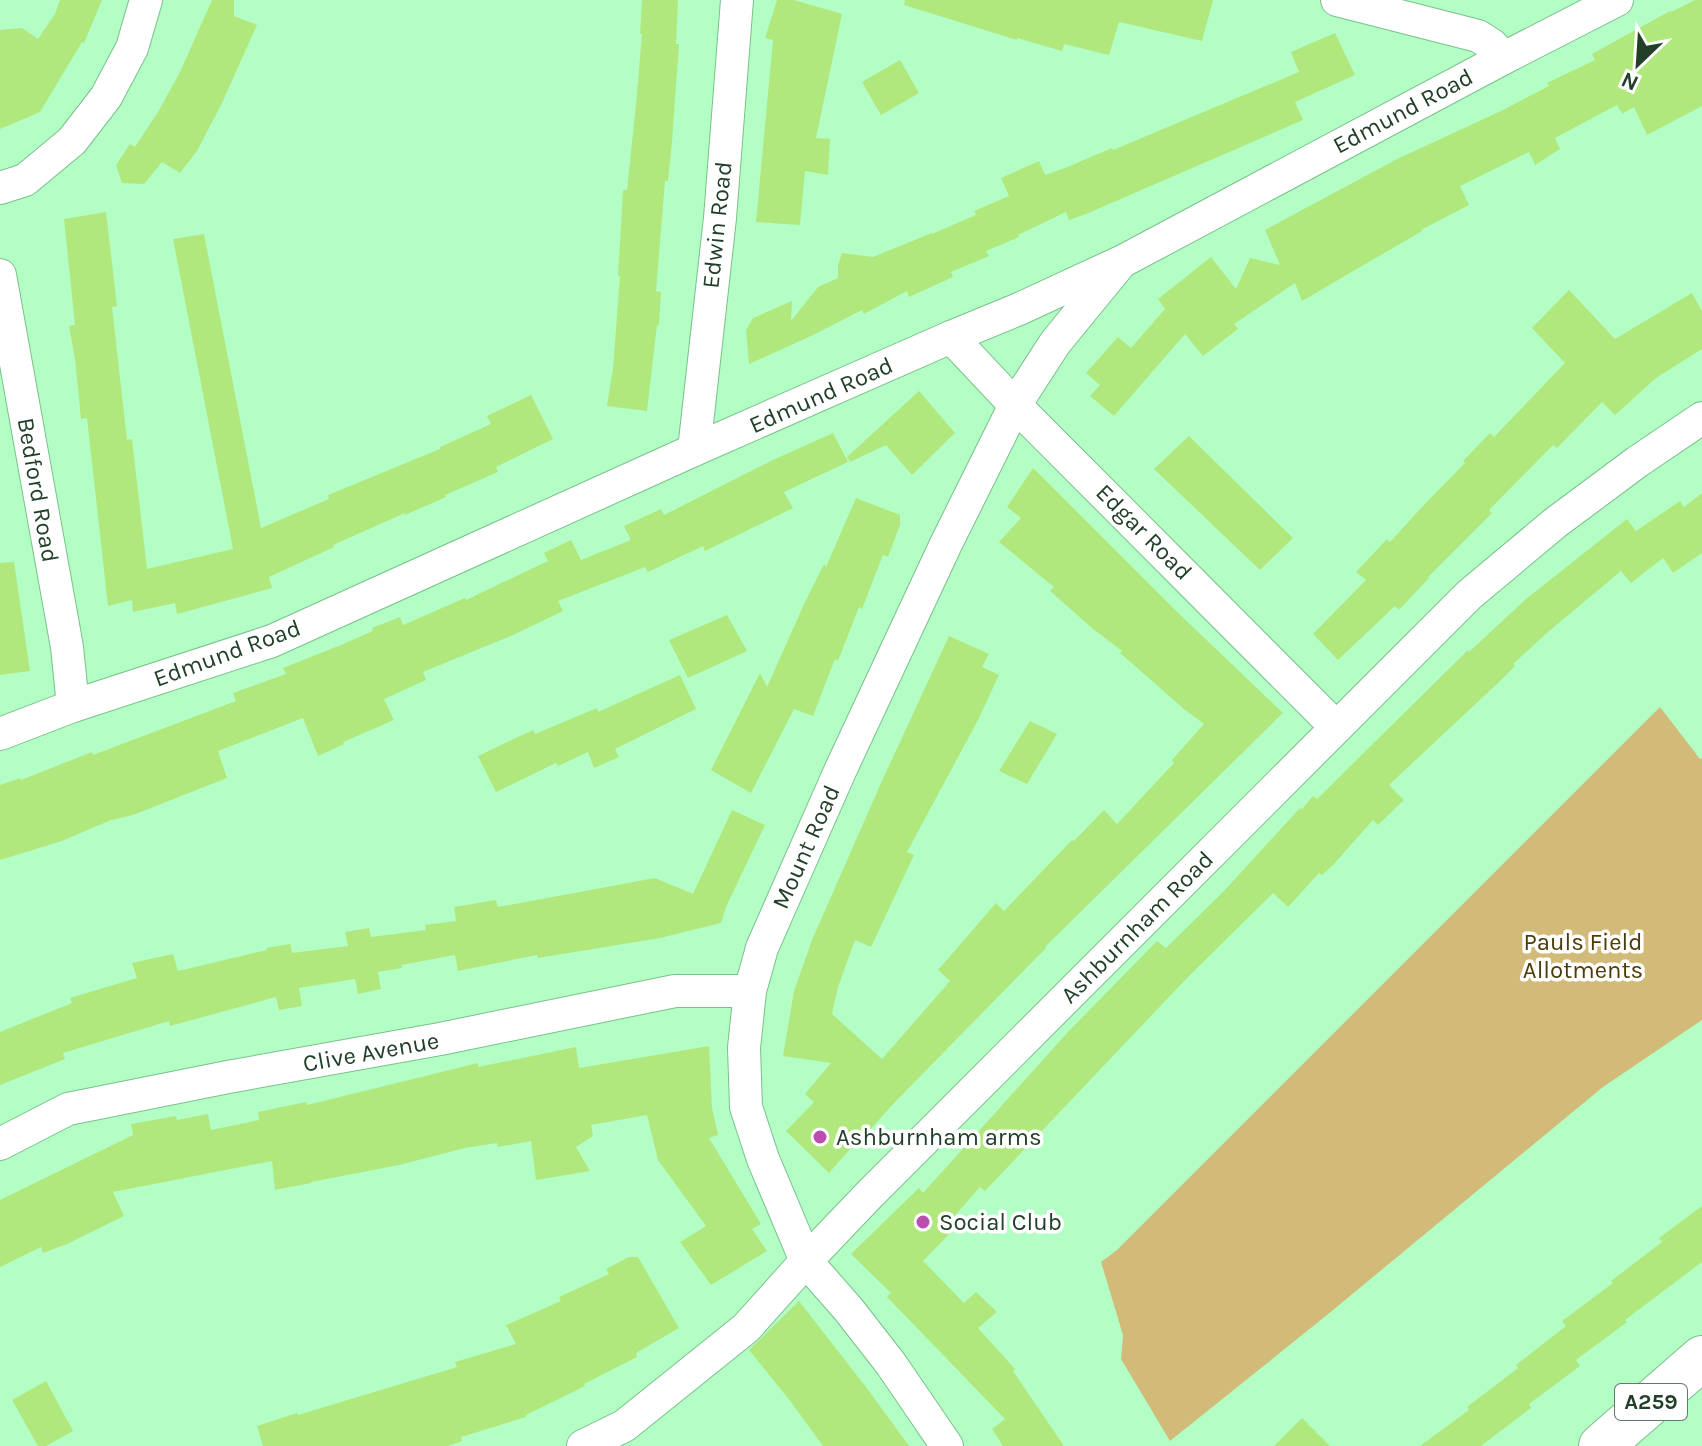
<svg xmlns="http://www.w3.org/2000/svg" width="1702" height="1446" viewBox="0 0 1702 1446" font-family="Karla,sans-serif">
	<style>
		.garden { fill: #d2bb79 }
		.building { fill: #b1e87e }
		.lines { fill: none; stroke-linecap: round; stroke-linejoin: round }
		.minor-casing { stroke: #79c18b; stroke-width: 34 }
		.highway-casing { stroke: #79c18b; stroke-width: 46 }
		.minor { stroke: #fff; stroke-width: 32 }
		.highway { stroke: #fff; stroke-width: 44 }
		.poi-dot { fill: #ba4fb0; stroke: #fff; stroke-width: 3 }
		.labels { text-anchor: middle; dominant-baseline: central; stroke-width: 7; stroke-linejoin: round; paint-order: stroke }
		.shield { fill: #fff; stroke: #647969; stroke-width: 2 }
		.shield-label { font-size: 22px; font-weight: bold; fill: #213f29 }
		.street-label { font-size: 24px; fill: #213f29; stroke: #fff }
		.park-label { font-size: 24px; fill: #4c3c05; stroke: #fff }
		.poi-label { font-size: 24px; fill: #213f29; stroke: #fff; text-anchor: start }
	</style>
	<rect width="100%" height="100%" fill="#b3fec5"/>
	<polygon class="garden" points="1660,707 1700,759 1702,758 1702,1020 1603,1087 1327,1315 1170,1441 1121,1359 1123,1335 1101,1262 1117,1250"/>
	<g class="building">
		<polygon points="60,0 102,0 84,43 82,42 40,112 0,129 0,30 22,28 38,39 55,14"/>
		<polygon points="212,0 234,0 234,16 257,25 222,103 197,151 180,173 162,162 144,184 122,183 116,165 130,144 135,147 158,112 180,72"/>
		<polygon points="642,0 678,0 676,44 679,44 672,142 668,181 665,181 656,291 661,292 659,326 657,325 647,411 607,406 613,368 620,276 618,276 623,190 627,190 636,105 642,34 640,34"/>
		<polygon points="777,0 794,0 842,14 816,138 830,139 828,175 805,171 800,225 756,222 773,40 765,38"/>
		<polygon points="905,0 1213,0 1202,41 1119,22 1109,55 1064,44 1062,51 1017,38 1017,40 904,5"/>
		<polygon points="1695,0 1702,0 1702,106 1647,135 1634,107 1622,114 1617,105 1555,138 1560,149 1535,165 1529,152 1460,186 1469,205 1421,230 1422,231 1302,301 1295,283 1234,324 1238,329 1203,356 1185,334 1114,416 1090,396 1100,385 1086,373 1118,337 1131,348 1165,309 1158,299 1211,257 1236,289 1250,258 1280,265 1265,230 1397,159 1499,112 1549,86 1547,83 1595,60 1592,54 1670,11 1671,12"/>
		<polygon points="1335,33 1355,75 1295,102 1303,120 1086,214 1069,220 1066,212 1018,235 1019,237 986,251 989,256 951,272 953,277 909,297 907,291 864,314 862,310 811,336 749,364 746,330 753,318 792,301 791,321 818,287 838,278 838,265 842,253 873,257 932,233 932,234 976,215 974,211 1009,196 1001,178 1039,161 1045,175 1065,168 1112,148 1113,150 1299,72 1291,52"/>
		<polygon points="900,60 919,93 881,115 862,82"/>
		<polygon points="106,212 117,306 112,307 127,440 132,439 147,569 233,549 173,239 204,234 261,528 329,499 328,495 440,449 440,447 491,424 487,416 531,395 553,439 496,467 498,472 445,495 446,497 405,515 405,513 333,545 334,547 269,577 272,588 177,614 175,603 133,612 132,600 108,606 87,418 81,419 75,359 69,326 75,325 64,219"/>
		<polygon points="1569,290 1615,339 1692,293 1702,311 1702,349 1656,378 1615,415 1602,402 1557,448 1553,445 1489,510 1492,513 1428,577 1429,578 1399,610 1395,606 1338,660 1313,634 1366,580 1356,572 1387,539 1390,542 1421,508 1465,463 1463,461 1490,433 1494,437 1565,363 1532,328"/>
		<polygon points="919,391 955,433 912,475 886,445 850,462 847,457"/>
		<polygon points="833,433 848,462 784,492 793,508 705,551 703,546 648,572 645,567 558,601 563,611 513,635 423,672 426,680 384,699 394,720 343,742 344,744 318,756 303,718 218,751 227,778 133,815 111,820 62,841 0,860 0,785 20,778 21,780 92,752 93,755 236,701 233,693 286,674 283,668 341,645 373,631 372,628 400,617 403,625 465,598 466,600 548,561 544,553 571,540 581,560 631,540 624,526 661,509 664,515 773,460"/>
		<polygon points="1189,436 1293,538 1260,570 1154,469"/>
		<polygon points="1033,468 1174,609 1283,713 1045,947 1046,948 894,1103 860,1141 858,1140 829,1173 786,1131 814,1102 805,1094 831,1063 783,1056 794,991 812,940 881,783 949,636 989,654 982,667 999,675 978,720 907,852 914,855 871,947 855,940 838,987 832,1014 882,1059 950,981 938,970 996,903 1004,911 1072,840 1074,841 1104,810 1117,824 1174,763 1172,760 1204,724 1184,709 1120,653 1122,651 1092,628 1050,591 1054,587 999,542 1021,518 1007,507"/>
		<polygon points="1702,493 1702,553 1673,573 1663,558 1631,583 1621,571 1548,632 1513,664 1515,666 1499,682 1389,785 1404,800 1378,825 1373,820 1333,865 1322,875 1319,873 1288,907 1273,893 1186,979 985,1191 980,1187 951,1220 957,1226 923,1261 964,1303 976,1292 997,1312 978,1328 1015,1369 1013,1371 1064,1446 1003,1446 992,1429 1005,1419 887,1297 891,1293 851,1254 919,1188 923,1193 1067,1033 1157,941 1166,948 1223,892 1300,808 1302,809 1313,796 1317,799 1468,650 1469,652 1526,599 1627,519 1636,531 1680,501 1684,507"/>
		<polygon points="856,498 900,515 900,525 888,557 883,555 862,609 859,607 838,661 835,659 813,716 794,709 751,793 711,770 760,673 767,687 805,602 824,564 826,567"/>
		<polygon points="14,562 30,671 0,675 0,563"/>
		<polygon points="727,615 747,651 688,678 669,640"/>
		<polygon points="680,675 696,709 615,749 619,757 594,768 588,752 558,766 556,763 496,792 478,756 533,730 535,734 597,708 598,712"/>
		<polygon points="1030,721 1057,734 1027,784 999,771"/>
		<polygon points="732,810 765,825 726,907 721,923 660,938 538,958 537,955 458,971 455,955 401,965 402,968 378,972 381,989 358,994 355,979 299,988 302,1006 279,1010 276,997 170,1026 169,1021 63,1053 65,1059 0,1085 0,1032 72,1003 70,998 137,978 132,963 173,954 178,971 267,950 266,948 290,944 292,953 348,946 345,932 369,928 371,937 426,930 425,925 456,921 454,907 496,900 498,907 655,878 693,894"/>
		<polygon points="709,1046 712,1108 718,1135 709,1138 761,1224 752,1229 767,1251 711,1285 680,1242 706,1226 658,1160 647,1115 591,1125 593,1136 576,1147 590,1171 536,1180 531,1141 498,1147 497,1143 465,1148 399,1165 311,1182 311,1183 275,1190 272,1161 113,1192 124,1216 67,1244 43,1253 41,1247 0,1267 0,1200 133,1135 131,1124 176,1116 177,1120 208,1114 211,1130 259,1120 258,1112 306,1102 307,1105 478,1063 478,1067 576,1047 579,1068"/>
		<polygon points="1702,1206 1702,1262 1625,1320 1627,1322 1576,1360 1580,1366 1529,1404 1531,1408 1481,1446 1420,1446 1469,1410 1467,1407 1518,1368 1516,1365 1566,1326 1562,1321 1613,1283 1611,1281 1662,1242 1659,1238"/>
		<polygon points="629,1257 638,1257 679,1328 636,1353 637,1357 584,1384 585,1386 526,1415 526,1417 461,1437 462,1441 448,1446 263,1446 257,1426 297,1413 298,1415 457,1367 455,1362 516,1344 506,1325 561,1301 559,1297 609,1274 606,1269"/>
		<polygon points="799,1301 869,1391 909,1446 823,1446 791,1402 749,1350"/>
		<polygon points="46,1381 73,1431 46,1446 38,1446 12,1400"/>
		<polygon points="1302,1418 1330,1446 1274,1446"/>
	</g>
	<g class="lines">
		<g class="minor-casing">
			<g id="minor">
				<polyline points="1337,0 1478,36 1492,45 1504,58"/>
				<polyline points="0,188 25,180 72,141 106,97 132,48 146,0"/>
				<polyline points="0,275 67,647 73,706"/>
				<polyline points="951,337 1015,405 1336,727"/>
				<polyline points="694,450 720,218 737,0"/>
				<polyline points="0,734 73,706 272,641 694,450 951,337 1019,309 1123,261 1504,58 1617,0"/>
				<polyline points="0,1144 68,1109 228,1077 440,1039 675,991 750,991"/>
				<polyline points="583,1446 624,1426 746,1328 806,1261 869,1195 1469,595 1555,523 1637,462 1702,418"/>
				<polyline points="947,1446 891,1364 849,1310 806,1261 763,1159 746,1107 744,1048 750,991 762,948 840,771 945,546 1015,405 1055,343 1118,266"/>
			</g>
		</g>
		<g class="highway-casing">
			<polyline id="highway" points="1601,1446 1702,1358"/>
		</g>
		<use href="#minor" class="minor"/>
		<use href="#highway" class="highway"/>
	</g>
	<g class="poi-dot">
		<circle cx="820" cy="1137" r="8"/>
		<circle cx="923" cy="1222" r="8"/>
	</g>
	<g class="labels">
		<rect class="shield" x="1615" y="1384" width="72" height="36" rx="6"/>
		<g class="shield-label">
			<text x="1651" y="1402">A259</text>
		</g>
		<g class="street-label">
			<text transform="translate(1403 111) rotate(-28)">Edmund Road</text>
			<text transform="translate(717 225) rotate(-84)">Edwin Road</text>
			<text transform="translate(821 395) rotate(-24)">Edmund Road</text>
			<text transform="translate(38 490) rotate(80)">Bedford Road</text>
			<text transform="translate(1144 532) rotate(45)">Edgar Road</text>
			<text transform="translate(227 653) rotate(-20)">Edmund Road</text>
			<text transform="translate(806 847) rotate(-66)">Mount Road</text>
			<text transform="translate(1137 927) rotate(-45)">Ashburnham Road</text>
			<text transform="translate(371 1052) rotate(-10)">Clive Avenue</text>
		</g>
		<g class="park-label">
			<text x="1583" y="942">Pauls Field<tspan x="1583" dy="28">Allotments</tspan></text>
		</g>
		<g class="poi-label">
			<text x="836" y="1137">Ashburnham arms</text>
			<text x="939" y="1222">Social Club</text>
		</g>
	</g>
	<g transform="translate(1638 64) rotate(205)" stroke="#ffffff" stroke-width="6" paint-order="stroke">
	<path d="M0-6L14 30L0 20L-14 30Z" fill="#213f29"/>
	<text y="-12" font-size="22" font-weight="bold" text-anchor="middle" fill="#213f29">N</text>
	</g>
</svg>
